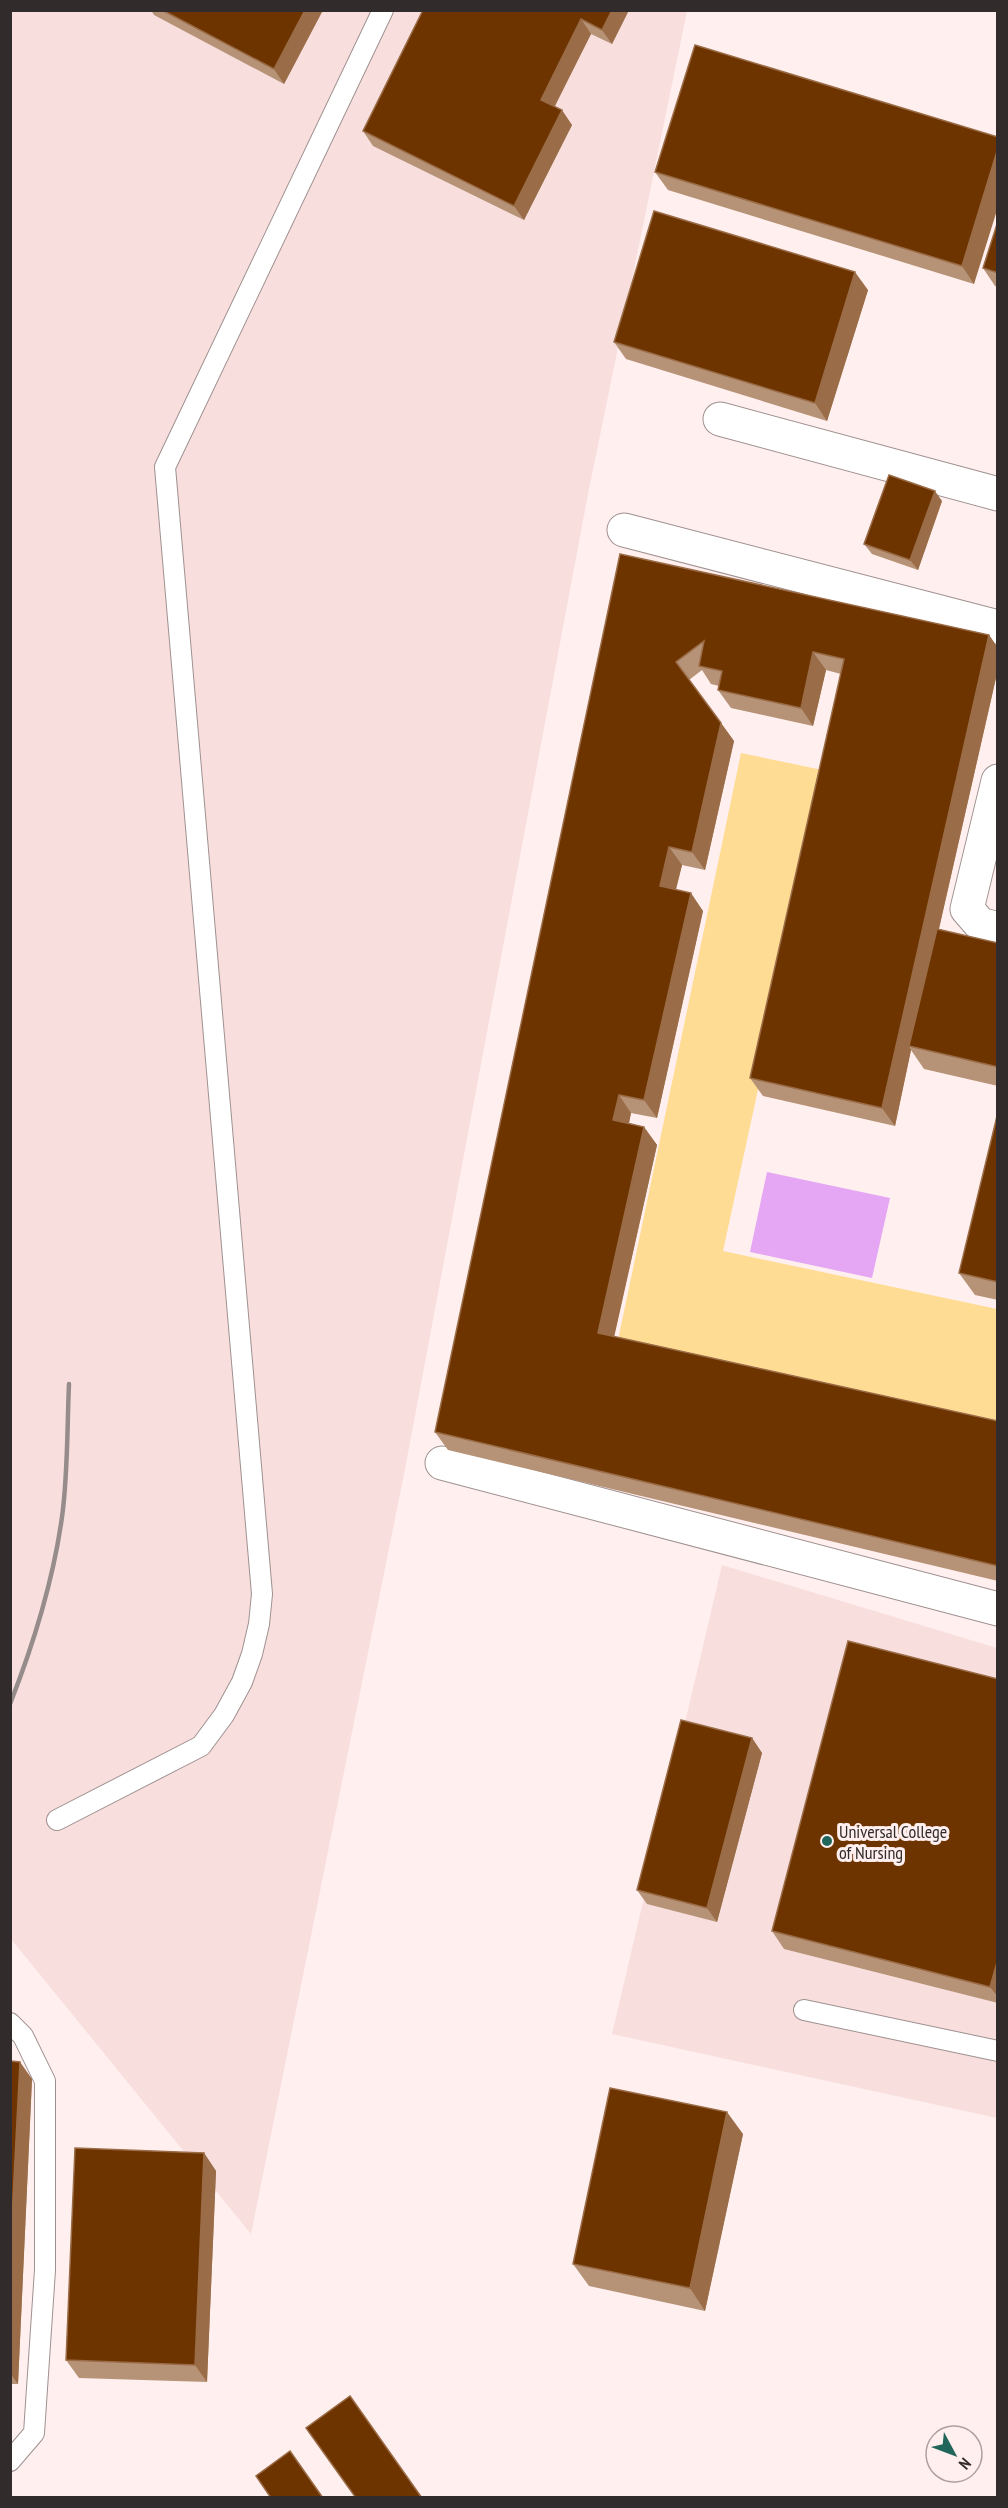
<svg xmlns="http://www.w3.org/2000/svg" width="1008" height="2508" viewBox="0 0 1008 2508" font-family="'PT Sans Narrow',sans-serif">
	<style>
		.built { fill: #f8dfde }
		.green { fill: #ffdc93 }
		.water { fill: #e5a6f4 }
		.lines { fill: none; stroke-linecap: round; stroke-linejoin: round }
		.lane-casing { stroke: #9f9190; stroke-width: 22 }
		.street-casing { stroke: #9f9190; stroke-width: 35 }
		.lane { stroke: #fff; stroke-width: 20 }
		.street { stroke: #fff; stroke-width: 33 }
		.rail { stroke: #968c8b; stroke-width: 4.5 }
		.wall { fill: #b69277 }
		.shaded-wall { fill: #9a6c47 }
		.building { fill: #6e3400; stroke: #9a6c47; stroke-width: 1.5 }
		.poi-dot { fill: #20665a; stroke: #ffefee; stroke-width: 2 }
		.labels { text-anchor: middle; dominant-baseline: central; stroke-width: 6; stroke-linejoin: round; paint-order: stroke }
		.poi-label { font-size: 18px; fill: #312c2b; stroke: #ffefee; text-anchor: start }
	</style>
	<rect width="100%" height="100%" fill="#ffefee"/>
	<g class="built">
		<polygon points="10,11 687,11 588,494 405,1469 251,2234 11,1939"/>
		<polygon points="722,1565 997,1648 997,2118 612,2034"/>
	</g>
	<polygon class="green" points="741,753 827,771 723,1251 997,1309 997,1430 617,1345"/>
	<polygon class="water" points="767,1172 890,1198 872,1278 750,1252"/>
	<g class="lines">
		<g class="lane-casing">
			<g id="lane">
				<polyline points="57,1820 201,1746 224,1715 242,1682 252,1654 259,1624 262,1594 165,467 383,10"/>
				<polyline points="804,2010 998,2051"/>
				<polyline points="10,2023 23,2036 45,2081 45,2270 34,2433 10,2461"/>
			</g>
		</g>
		<g class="street-casing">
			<g id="street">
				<polyline points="720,419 998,494"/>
				<polyline points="624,530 998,627"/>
				<polyline points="998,781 967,909 980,924 998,929"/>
				<polyline points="442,1463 998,1609"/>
			</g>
		</g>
		<use href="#lane" class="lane"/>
		<use href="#street" class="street"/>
		<path class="rail" d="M10 1704C34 1643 53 1582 62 1517 68 1474 67 1428 69 1384"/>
	</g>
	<g class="wall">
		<polygon points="151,10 323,10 284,84 154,15"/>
		<polygon points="423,10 629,10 612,44 591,34 554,106 572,125 524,220 373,146 363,131"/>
		<polygon points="998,137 974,284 668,190 655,172"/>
		<polygon points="998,221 998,287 995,286 983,268"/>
		<polygon points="868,290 827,421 626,359 614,342"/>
		<polygon points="942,501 918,570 872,554 864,544"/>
		<polygon points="620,554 989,635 998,648 998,669 939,929 998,943 998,1086 924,1069 911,1050 895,1126 763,1096 750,1078 841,674 826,670 813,726 731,708 718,690 719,686 711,684 702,670 689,680 734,741 705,870 682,865 676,890 703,911 657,1118 631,1113 629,1123 644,1127 657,1145 614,1336 998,1421 998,1581 448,1450 435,1432"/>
		<polygon points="998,1112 998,1300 975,1295 959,1273"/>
		<polygon points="998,1679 998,2003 784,1949 772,1931"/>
		<polygon points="752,1738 762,1753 717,1922 647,1904 637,1890"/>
		<polygon points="10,2061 32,2079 18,2384 10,2384"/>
		<polygon points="743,2134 705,2311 589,2286 573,2264"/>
		<polygon points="204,2153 216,2171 207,2382 79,2378 66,2360"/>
	</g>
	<g class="shaded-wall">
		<polygon points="305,10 323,10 284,84 274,69"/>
		<polygon points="612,10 629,10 612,44 602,30"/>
		<polygon points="581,19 591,34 551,114 541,100"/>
		<polygon points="562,110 572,125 524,220 514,206"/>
		<polygon points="998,148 998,207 974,284 962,266"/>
		<polygon points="855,272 868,290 827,421 815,403"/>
		<polygon points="935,491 942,501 918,570 910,560"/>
		<polygon points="989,635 998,648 998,669 912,1047 909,1046 911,1050 895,1126 882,1108"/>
		<polygon points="813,652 826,670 813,726 801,708"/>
		<polygon points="721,723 734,741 705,870 692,852"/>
		<polygon points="669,847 682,865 672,904 660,886"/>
		<polygon points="691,893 703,911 657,1118 644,1100"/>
		<polygon points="619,1095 631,1113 626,1138 613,1120"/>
		<polygon points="644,1127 657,1145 611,1351 598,1333"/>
		<polygon points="752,1738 762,1753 717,1922 707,1908"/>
		<polygon points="998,1959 998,1997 990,1987"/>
		<polygon points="20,2062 32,2079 18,2384 10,2373 10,2257"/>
		<polygon points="727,2112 743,2134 705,2311 690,2288"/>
		<polygon points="204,2153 216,2171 207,2382 195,2365"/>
	</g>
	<g class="building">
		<polygon points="162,10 305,10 274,69"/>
		<polygon points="423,10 612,10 602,30 581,19 541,100 562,110 514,206 363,131"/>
		<polygon points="695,45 998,137 998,148 962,266 655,172"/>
		<polygon points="654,211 855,272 815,403 614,342"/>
		<polygon points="998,221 998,273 983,268"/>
		<polygon points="889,475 935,491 910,560 864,544"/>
		<polygon points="620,554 989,635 882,1108 750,1078 844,659 813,652 801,708 718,690 722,671 699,666 704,641 676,662 721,723 692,852 669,847 660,886 691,893 644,1100 619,1095 613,1120 644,1127 598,1333 998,1421 998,1566 435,1432"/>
		<polygon points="937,929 998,943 998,1067 909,1046"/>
		<polygon points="998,1112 998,1282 959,1273"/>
		<polygon points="848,1641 998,1679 998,1959 990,1987 772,1931"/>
		<polygon points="681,1720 752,1738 707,1908 637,1890"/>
		<polygon points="10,2061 20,2062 10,2257"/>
		<polygon points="610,2088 727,2112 690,2288 573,2264"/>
		<polygon points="75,2148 204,2153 195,2365 66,2360"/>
		<polygon points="350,2396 422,2498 356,2498 306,2428"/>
		<polygon points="290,2451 323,2498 271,2498 256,2476"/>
	</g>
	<circle class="poi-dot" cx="827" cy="1841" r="6"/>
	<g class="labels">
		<g class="poi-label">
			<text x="839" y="1831">Universal College<tspan x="839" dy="21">of Nursing</tspan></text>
		</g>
	</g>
	<rect width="1008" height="2508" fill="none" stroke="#312c2b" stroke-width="24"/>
	<g transform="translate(954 2454) rotate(131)"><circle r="28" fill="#ffefee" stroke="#ada1a0" stroke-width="1.5"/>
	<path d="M0-4.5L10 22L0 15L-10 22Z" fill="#20665a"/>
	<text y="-9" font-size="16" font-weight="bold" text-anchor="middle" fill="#312c2b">N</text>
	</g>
</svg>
